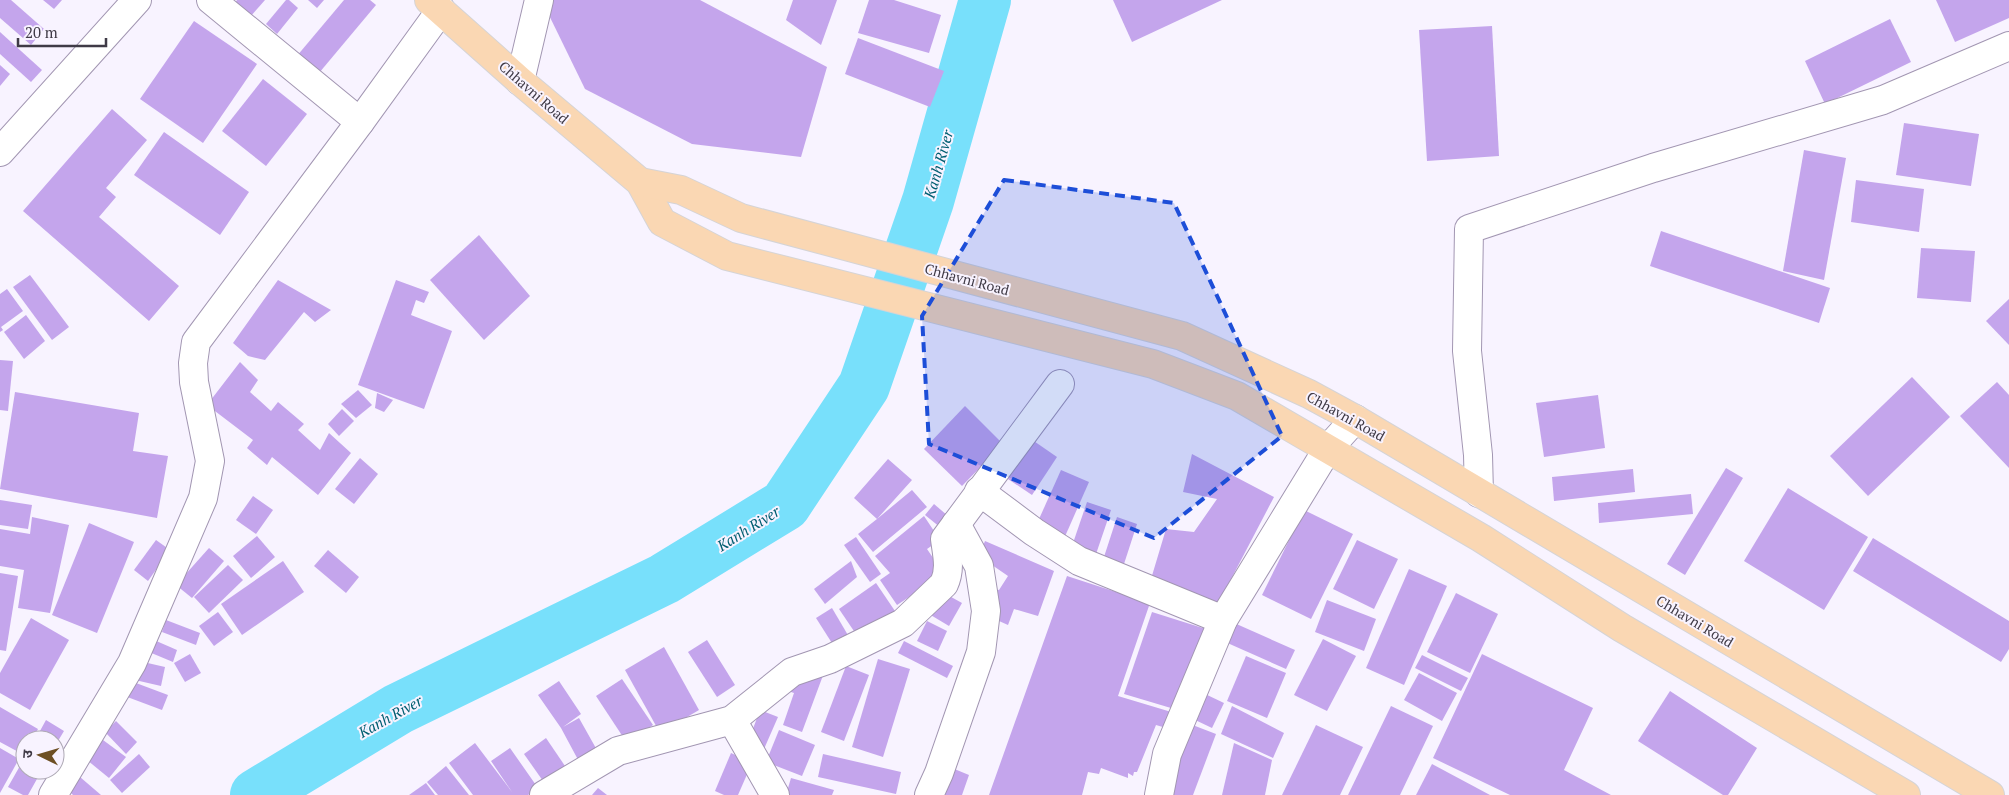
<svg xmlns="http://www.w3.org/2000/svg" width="2009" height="795" viewBox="0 0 2009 795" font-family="'PT Serif','Noto Sans Devanagari',serif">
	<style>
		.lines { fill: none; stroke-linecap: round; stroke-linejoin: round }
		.river { stroke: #78e0fb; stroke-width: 52 }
		.building { fill: #c4a5ec }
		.minor-casing { stroke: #a296b2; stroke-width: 30 }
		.major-casing { stroke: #d5d4d6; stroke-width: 30 }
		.minor { stroke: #fff; stroke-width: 28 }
		.major { stroke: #fad7b3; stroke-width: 28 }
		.marked { fill: #1d4ed8; fill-opacity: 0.2; stroke: #1d4ed8; stroke-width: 4; stroke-dasharray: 10 6; stroke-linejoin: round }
		.labels { text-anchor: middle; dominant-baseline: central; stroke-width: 4; stroke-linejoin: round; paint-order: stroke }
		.street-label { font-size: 14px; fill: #3f3a46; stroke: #f8f3ff }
		.water-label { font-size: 15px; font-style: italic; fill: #005e71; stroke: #f8f3ff }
	</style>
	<rect width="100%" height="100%" fill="#f8f3ff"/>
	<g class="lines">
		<polyline class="river" points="256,795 398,709 664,579 785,505 864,386 928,201 985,0"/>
	</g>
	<g class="building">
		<polygon points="0,0 11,0 44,29 31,45 0,18"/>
		<polygon points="43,0 62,0 54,9"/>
		<polygon points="237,0 265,0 250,17 235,3"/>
		<polygon points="286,0 289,0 298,8 277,34 266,24"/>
		<polygon points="308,0 324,0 317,8"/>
		<polygon points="344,0 370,0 376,5 314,79 291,63"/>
		<polygon points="547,0 700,0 827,67 801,157 692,144 585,89 545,7"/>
		<polygon points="793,0 837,0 821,45 786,20"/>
		<polygon points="869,0 894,0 941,15 929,53 858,33"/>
		<polygon points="1113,0 1222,0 1132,42"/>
		<polygon points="1936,0 2009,0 2009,18 1955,42"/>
		<polygon points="1890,19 1911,62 1825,104 1805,61"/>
		<polygon points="194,21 257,64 203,143 140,99"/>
		<polygon points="1492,26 1499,156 1427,161 1419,30"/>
		<polygon points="0,32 42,70 31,82 0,54"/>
		<polygon points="858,38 944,71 930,107 845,74"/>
		<polygon points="0,65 10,74 0,86"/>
		<polygon points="263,79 307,114 266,166 222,131"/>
		<polygon points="112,109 147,140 106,188 116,197 99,217 179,286 149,321 23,211"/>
		<polygon points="1904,123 1979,134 1971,186 1896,175"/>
		<polygon points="164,132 249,192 220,235 134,175"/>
		<polygon points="1804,150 1846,158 1824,280 1783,271"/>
		<polygon points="1856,180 1924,189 1919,232 1851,222"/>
		<polygon points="1661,231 1830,288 1819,323 1650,266"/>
		<polygon points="479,235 530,296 484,340 430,280"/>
		<polygon points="1921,248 1975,251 1971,302 1917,298"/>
		<polygon points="30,275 69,327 52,340 13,287"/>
		<polygon points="278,280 331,310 315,322 304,312 265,360 248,356 233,343"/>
		<polygon points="396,280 429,292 424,303 416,300 411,315 452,331 424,409 358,385"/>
		<polygon points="7,289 23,311 1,327 3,330 0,332 0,294"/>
		<polygon points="2009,299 2009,345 1986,321"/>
		<polygon points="26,315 45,341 24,359 4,332"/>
		<polygon points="0,360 13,361 8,411 0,410"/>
		<polygon points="240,362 258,380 250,392 271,411 278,402 304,424 298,430 320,450 329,433 351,453 318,495 272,457 267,465 247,448 253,440 207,405"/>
		<polygon points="1912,377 1950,417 1868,496 1830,456"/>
		<polygon points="1997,382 2009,395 2009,468 1960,416"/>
		<polygon points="358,390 372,405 356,418 341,404"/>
		<polygon points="15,392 139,413 133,451 168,456 157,518 0,489"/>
		<polygon points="377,393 393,400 384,412 375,408"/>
		<polygon points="1598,395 1605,448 1544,457 1536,403"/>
		<polygon points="965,406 1003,444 962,486 924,449"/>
		<polygon points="342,409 354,421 339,436 328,424"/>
		<polygon points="1028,437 1057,457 1032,495 1002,475"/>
		<polygon points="1192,454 1274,497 1218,604 1151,579 1166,529 1194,532 1217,499 1183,492"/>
		<polygon points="360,458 378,474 354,504 335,489"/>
		<polygon points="888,459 912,480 877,519 912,490 927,507 873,552 858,534 877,519 854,498"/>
		<polygon points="1726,468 1743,478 1685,575 1667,564"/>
		<polygon points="1633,469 1635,492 1554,501 1552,477"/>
		<polygon points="1061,470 1089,482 1063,541 1035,528"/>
		<polygon points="1788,488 1868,537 1824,610 1744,561"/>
		<polygon points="1691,494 1693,514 1599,523 1598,503"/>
		<polygon points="253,496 273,510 256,534 236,520"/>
		<polygon points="0,500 32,505 28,529 0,525"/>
		<polygon points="1087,502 1111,510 1095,557 1072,546"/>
		<polygon points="934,504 955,522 946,532 925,515"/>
		<polygon points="1304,510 1353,534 1311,619 1262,595"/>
		<polygon points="924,516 940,540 927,549 944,574 897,605 880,580 890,573 875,556"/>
		<polygon points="32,517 69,525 50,613 18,608 24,570 0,566 0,529 30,534"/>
		<polygon points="1117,517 1137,524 1123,567 1103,560"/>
		<polygon points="89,523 134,542 97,633 52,615"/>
		<polygon points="257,536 275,557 251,578 233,556"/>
		<polygon points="856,537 881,574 870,582 844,545"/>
		<polygon points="1873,538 2009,621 2009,649 2001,662 1853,571"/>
		<polygon points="156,540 170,550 148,581 134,570"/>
		<polygon points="1357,540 1398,559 1374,609 1333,589"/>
		<polygon points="985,541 1054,571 1038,616 1014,609 1008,625 990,617 990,589 999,590 1008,576 979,556"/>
		<polygon points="209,548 224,561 192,598 176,585"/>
		<polygon points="328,550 359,577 346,593 314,566"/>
		<polygon points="283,561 304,592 242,635 221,604"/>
		<polygon points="851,561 857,577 825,604 814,589"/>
		<polygon points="228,565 243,580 209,613 194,597"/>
		<polygon points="1409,569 1447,586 1404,685 1366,668"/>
		<polygon points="0,573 18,576 6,651 0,650"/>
		<polygon points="1067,576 1150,603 1118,696 1178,714 1173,730 1156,725 1137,772 1134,772 1133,776 1128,773 1128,778 1101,768 1099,774 1088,772 1082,795 989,795"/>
		<polygon points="876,583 897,614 860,640 839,609"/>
		<polygon points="942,592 962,603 949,626 929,614"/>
		<polygon points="1456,593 1498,614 1470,673 1427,652"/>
		<polygon points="1327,600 1376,619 1364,651 1315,632"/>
		<polygon points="832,608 852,642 837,651 816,618"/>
		<polygon points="218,612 233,632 214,646 199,626"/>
		<polygon points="1152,612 1209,630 1181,711 1124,694"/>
		<polygon points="31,618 69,640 30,710 0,693 0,673"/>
		<polygon points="166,620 200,633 196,645 162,632"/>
		<polygon points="927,621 947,631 938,651 917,641"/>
		<polygon points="1232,622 1295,650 1286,669 1223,641"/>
		<polygon points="1323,639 1356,656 1327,711 1294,695"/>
		<polygon points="154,640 177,650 173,662 149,652"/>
		<polygon points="707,640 735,685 717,697 688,652"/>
		<polygon points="904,641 953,666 947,678 898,653"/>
		<polygon points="664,647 699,710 660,733 625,670"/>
		<polygon points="190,654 201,673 185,682 174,663"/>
		<polygon points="1482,654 1593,708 1564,770 1611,795 1510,795 1433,758"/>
		<polygon points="1422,655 1468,678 1461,691 1415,668"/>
		<polygon points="1246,656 1286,673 1267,718 1227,701"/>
		<polygon points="878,659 910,669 883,757 852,747"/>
		<polygon points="139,661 165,667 161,686 135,680"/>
		<polygon points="846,666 869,675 844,741 821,732"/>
		<polygon points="825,670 802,732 783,725 794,693 779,688"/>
		<polygon points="1419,673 1457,693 1442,721 1404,700"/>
		<polygon points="622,679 653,725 627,743 596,696"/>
		<polygon points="128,680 168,695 162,710 122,695"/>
		<polygon points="559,681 581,714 563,727 579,718 602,759 583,769 561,728 538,695"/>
		<polygon points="1670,691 1757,748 1728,795 1723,795 1638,741"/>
		<polygon points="1203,693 1224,703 1212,728 1191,718"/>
		<polygon points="1232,706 1284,733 1273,758 1221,734"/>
		<polygon points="1391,706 1433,726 1400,795 1348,795"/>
		<polygon points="0,707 38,729 32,740 25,740 24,755 0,742"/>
		<polygon points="760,710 778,717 764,749 748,742"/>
		<polygon points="46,720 64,731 55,746 55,740 35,740"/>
		<polygon points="116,721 137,742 126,754 105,732"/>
		<polygon points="1190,724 1216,734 1193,795 1163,795"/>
		<polygon points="1316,725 1363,747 1340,795 1282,795"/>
		<polygon points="779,730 815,745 802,776 766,762"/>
		<polygon points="546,738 565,766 543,781 524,754"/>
		<polygon points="103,740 126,757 109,778 87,760"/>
		<polygon points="475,743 512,792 491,761 510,748 538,788 528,795 473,795 449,763"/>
		<polygon points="1234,743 1272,760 1265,795 1222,795"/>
		<polygon points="0,748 19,759 0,793"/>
		<polygon points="731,753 752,763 738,795 724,795 715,791"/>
		<polygon points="139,754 150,767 122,793 110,780"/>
		<polygon points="823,754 901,772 896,794 818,777"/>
		<polygon points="25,757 25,770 42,770 28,795 23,795 8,787"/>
		<polygon points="1432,764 1490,795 1416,795"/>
		<polygon points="446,766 469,795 438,795 427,782"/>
		<polygon points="952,768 969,775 962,795 942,795"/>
		<polygon points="80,777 101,795 73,795 68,790"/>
		<polygon points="791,778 834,790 832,795 786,795"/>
		<polygon points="426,783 435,795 409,795"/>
		<polygon points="598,788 607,795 592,795"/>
	</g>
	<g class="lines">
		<g class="minor-casing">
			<g id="minor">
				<polyline points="211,0 360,122"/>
				<polyline points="520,81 539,0"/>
				<polyline points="0,152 137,0"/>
				<polyline points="979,491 1034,532 1079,561 1223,620"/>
				<polyline points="1479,493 1478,455 1467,351 1469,229 1653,168 1883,100 2009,46"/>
				<polyline points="732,720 775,795"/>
				<polyline points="53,795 132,663 203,498 210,461 194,382 193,363 196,342 360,122 441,10"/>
				<path d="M544 795 618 751 732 720 792 672 830 659 903 623 944 584C951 569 947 555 945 539L1060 384"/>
				<polyline points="929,795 939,773 981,652 986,611 979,566 956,524"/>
				<polyline points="1159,795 1167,754 1223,620 1327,450 1355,419"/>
			</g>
		</g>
		<g class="major-casing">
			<g id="major">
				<polyline points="429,0 520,81 640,182 662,222 727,256 1153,364 1237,396 1481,538 1622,628 1906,795"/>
				<polyline points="640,182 681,190 741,218 1182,336 1309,394 1355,419 1990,795"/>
			</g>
		</g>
		<use href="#minor" class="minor"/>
		<use href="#major" class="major"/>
	</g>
	<path class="marked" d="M1004 180 1174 203 1282 436 1154 538 929 444 922 316Z"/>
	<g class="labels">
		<g class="street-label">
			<text transform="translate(534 92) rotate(41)">Chhavni Road</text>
			<text transform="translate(967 279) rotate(15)">Chhavni Road</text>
			<text transform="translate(1346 416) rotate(29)">Chhavni Road</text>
			<text transform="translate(1695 621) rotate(31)">Chhavni Road</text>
		</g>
		<g class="water-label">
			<text transform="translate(938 164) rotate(-74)">Kanh River</text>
			<text transform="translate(748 528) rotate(-32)">Kanh River</text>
			<text transform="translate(390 716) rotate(-29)">Kanh River</text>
		</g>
	</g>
	<g transform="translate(40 755) rotate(275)"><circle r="24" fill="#f8f3ff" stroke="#aea9b5"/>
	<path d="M0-4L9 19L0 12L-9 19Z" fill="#6d4f24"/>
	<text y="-8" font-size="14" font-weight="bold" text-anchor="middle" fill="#3f3a46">उ</text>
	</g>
	<path d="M18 38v8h88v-8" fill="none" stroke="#3f3a46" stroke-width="2.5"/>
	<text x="25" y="38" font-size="15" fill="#3f3a46" stroke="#f8f3ff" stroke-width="4" paint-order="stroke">20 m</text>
</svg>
